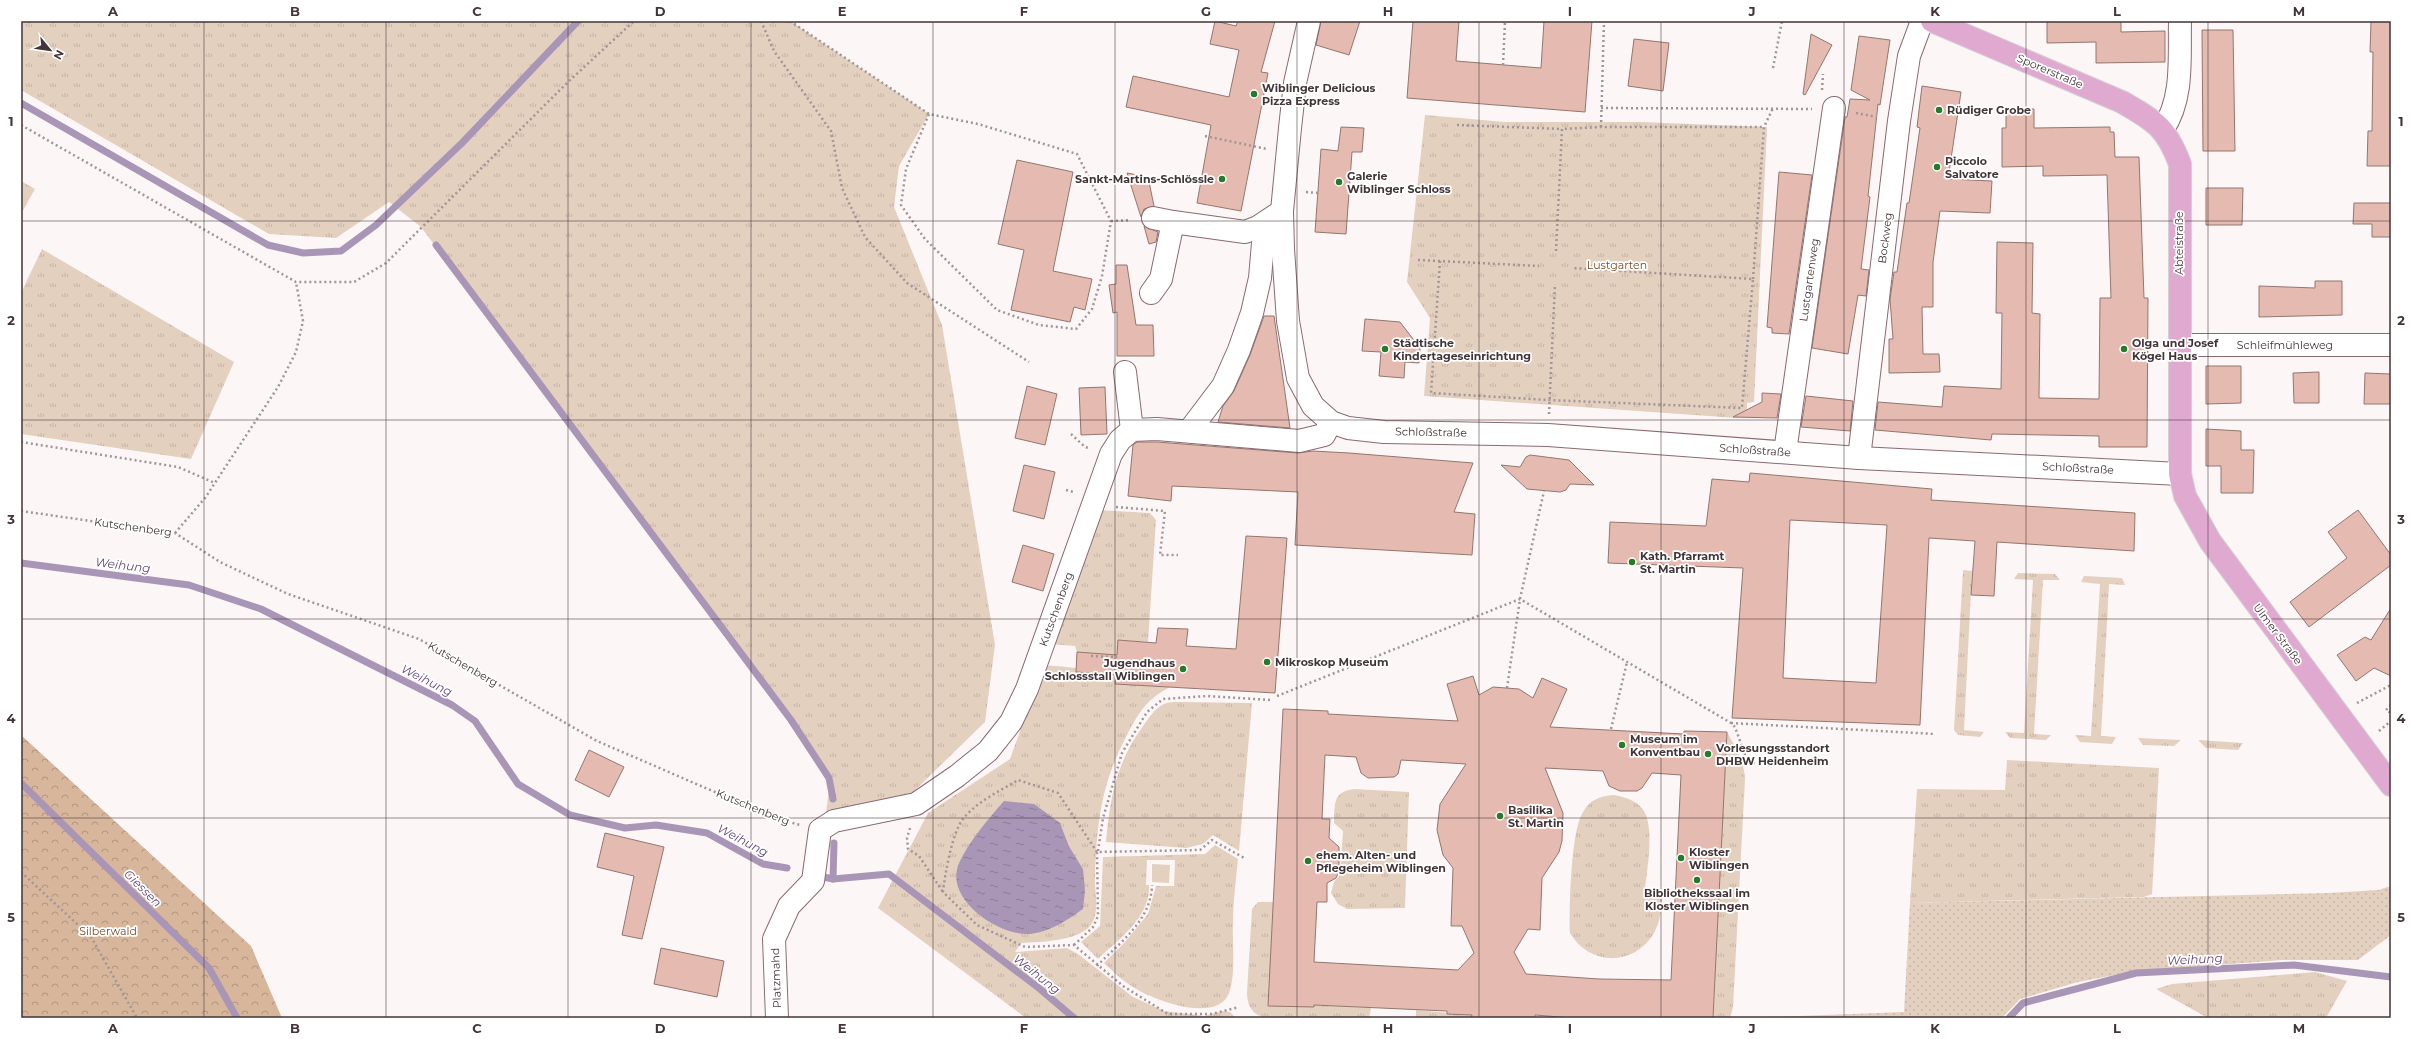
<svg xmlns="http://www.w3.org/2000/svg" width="2412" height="1039" viewBox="0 0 2412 1039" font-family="Montserrat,sans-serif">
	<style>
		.grass { fill: url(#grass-tufts); fill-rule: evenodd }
		.forest { fill: url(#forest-crowns) }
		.garden { fill: url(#garden-dots) }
		.pitch { fill: #e4d0bf }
		.water { fill: url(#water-ripples) }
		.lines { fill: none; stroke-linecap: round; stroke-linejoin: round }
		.stream { stroke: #a996b7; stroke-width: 7 }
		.building { fill: #e5bab0; stroke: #94766e; fill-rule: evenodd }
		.minor-casing { stroke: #896a70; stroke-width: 24 }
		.major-casing { stroke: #d5d2d3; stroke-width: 24 }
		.path { stroke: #a09597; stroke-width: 2.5; stroke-dasharray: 2 3; stroke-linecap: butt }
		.minor { stroke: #fff; stroke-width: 22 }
		.major { stroke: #dfa9d0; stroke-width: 22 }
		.grid { fill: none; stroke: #423437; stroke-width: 1; stroke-opacity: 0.55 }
		.poi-dot { fill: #257b29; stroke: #fff; stroke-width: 1.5 }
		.labels { text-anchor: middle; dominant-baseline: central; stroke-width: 3.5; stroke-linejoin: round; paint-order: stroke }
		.street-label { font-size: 11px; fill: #423437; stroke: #fff }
		.poi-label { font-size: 11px; font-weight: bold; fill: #423437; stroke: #fff; text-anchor: start }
		.park-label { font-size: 11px; fill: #784c23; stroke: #fff }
		.water-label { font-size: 12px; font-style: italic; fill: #634776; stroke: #fff }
		.neatline { fill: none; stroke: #423437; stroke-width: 1.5 }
		.grid-label { font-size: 13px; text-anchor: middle; font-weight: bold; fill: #423437 }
	</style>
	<defs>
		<pattern id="grass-tufts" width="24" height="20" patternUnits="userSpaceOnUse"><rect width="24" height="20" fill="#e4d0bf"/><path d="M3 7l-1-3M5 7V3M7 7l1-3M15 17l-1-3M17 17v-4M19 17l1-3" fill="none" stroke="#c5b3a5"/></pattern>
		<pattern id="forest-crowns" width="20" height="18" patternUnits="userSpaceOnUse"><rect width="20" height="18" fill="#d7b69c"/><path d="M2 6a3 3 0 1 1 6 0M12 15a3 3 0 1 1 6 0" fill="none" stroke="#b09580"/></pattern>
		<pattern id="garden-dots" width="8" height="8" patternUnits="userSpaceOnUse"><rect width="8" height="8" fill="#e4d0bf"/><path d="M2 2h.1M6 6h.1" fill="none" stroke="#c5b3a5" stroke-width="1.8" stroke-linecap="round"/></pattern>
		<pattern id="water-ripples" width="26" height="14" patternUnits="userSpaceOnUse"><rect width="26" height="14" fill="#a996b7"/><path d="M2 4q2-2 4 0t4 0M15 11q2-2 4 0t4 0" fill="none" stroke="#8b7b96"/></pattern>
	</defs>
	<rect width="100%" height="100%" fill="#fdf6f7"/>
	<g class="grass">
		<polygon points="21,21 790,21 929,114 899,166 894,207 942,325 995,645 985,722 909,796 825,821 830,781 791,720 421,227 389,202 336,238 269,234 21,90"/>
		<polygon points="1425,115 1505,122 1641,122 1767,127 1754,402 1747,403 1747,411 1737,418 1424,396 1430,318 1407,282"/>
		<polygon points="21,181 35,189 21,214"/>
		<polygon points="42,249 234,362 191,459 21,434 21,293"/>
		<polygon points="1099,510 1150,513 1156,520 1148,642 1118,640 1117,656 1077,652 1075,646 1051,644"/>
		<polygon points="1963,570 1972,571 1964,730 1984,732 1980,737 1958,735 1954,730"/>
		<polygon points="2018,573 2055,574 2060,580 2043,580 2034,734 2051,735 2046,740 2010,738 2005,732 2024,733 2033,580 2014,579"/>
		<polygon points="2084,576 2122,578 2125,585 2109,584 2101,736 2116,737 2112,744 2080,742 2075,735 2091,736 2100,584 2081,582"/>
		<path d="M1044 665 1076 668V672L1089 673 1090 665 1116 666 1115 684 1170 687C1146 700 1139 712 1127 735 1101 784 1097 822 1095 876 1094 892 1101 912 1090 926 1077 941 1041 942 1021 943L1015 952 1067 948 1078 954 1133 997 1164 1011 1204 1016 1223 1011 1230 1012 1236 1018H1026L878 908 928 813 1010 759ZM1060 823 1069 846 1083 869 958 867Z"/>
		<path d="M1179 702 1252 703 1239 851 1213 835 1203 844 1186 848 1106 842C1110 798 1116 763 1143 726 1148 719 1155 708 1164 704 1168 702 1175 702 1179 702Z"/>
		<path d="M1727 732C1736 748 1744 761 1745 779L1733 1007 1730 1018H1713Z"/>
		<polygon points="2138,738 2181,740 2174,746 2143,745"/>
		<polygon points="2199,741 2199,740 2243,743 2238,750 2206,748"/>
		<polygon points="2007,760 2159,768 2152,894 2144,897 1910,903 1917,789 2005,790"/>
		<path d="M1354 789 1409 792 1405 908 1347 909 1338 904 1331 893 1334 882 1340 875 1343 831 1334 823C1335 804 1332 792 1354 789Z"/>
		<path d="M1614 795C1623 797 1632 799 1639 805 1657 820 1647 868 1645 889L1663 891C1662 905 1661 920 1654 933 1634 967 1589 966 1570 933 1569 909 1571 833 1582 814 1589 800 1599 796 1614 795Z"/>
		<path d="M1215 845 1238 859C1236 880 1233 902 1233 923 1232 942 1236 975 1229 993 1217 1025 1149 999 1130 985 1120 979 1112 970 1104 963L1125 942 1148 914 1156 886H1174L1175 860H1147L1146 885H1149C1151 917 1119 939 1098 959L1081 942 1100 926 1103 857 1205 854Z"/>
		<path d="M1258 902H1274L1314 1005 1371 1008 1369 1018H1266C1252 1015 1247 1005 1247 992L1252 909Z"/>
		<polygon points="2315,972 2347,981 2326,1018 2208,1018 2156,989 2172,984"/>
		<polygon points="1416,1010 1472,1015 1471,1018 1416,1018"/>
	</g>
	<polygon class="forest" points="21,735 251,946 282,1018 21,1018"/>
	<polygon class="garden" points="2391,886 2391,935 2358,960 2282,960 2130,972 2078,982 2020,999 2002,1018 1742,1018 1904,1012 1910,903 2328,893 2378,890"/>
	<polygon class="pitch" points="1152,864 1170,865 1169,883 1152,882"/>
	<path class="water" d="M1004 801 1034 804 1060 823 1069 846 1083 869 1085 891 1083 909C1067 920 1049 933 1028 934 998 935 946 900 958 866 966 845 989 818 1004 801Z"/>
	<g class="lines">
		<g class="stream">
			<polyline points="21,103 268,245 303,253 341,251 376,225 462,143 578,21"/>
			<polyline points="436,245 791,720 829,778 833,799"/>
			<polyline points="21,563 189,585 261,609 452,705 475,721 518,784 570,815 625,828 656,825 707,833 763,864 787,868"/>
			<polyline points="21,783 209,968 237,1018"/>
			<polyline points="819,876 833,879 889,874 1040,989 1074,1018"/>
			<polyline points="833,879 834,843"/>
			<polyline points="2009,1018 2023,1003 2136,973 2294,965 2391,977"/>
		</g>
	</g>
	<g class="building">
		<polygon points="1215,21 1236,26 1238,21 1275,21 1261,72 1268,73 1241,211 1197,203 1211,125 1126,107 1133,76 1229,97 1239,50 1210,44"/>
		<polygon points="1321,21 1360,21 1349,55 1316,45"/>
		<polygon points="1413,21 1459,21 1456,61 1541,68 1544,21 1592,21 1585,112 1407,98"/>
		<polygon points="2047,21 2121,21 2121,32 2165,31 2165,62 2096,63 2096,42 2047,43"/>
		<polygon points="2371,21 2391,21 2391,166 2367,166 2368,131 2372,131 2373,52 2370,52"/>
		<polygon points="2202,30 2233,30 2235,151 2203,151"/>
		<polygon points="1811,34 1832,45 1805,95 1803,94"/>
		<polygon points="1859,36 1890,40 1880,105 1878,104 1868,196 1870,197 1861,269 1869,270 1866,296 1858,295 1848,354 1812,348 1845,117 1847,117 1850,99 1870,100 1851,90"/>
		<polygon points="1634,39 1669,43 1663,91 1628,86"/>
		<polygon points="1922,86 1961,92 1948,179 1992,181 1990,213 1940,211 1933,262 1933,307 1922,307 1923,354 1939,354 1940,372 1889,373 1889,339 1893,339 1890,299 1894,272 1897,272 1907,203 1909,203 1920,128 1917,127"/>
		<polygon points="2006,109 2034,109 2034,128 2110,127 2110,132 2114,132 2115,157 2139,157 2144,298 2148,298 2147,447 2099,447 2099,436 1992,434 1991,440 1875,430 1878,402 1942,407 1944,386 2001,389 2002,313 1996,313 1997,242 2033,243 2032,313 2040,314 2039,398 2099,399 2100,298 2111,298 2107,175 2043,176 2043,166 2002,167 2002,128 2006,128"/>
		<polygon points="1341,127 1364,128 1362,152 1352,152 1346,234 1315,232 1321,149 1338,151"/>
		<polygon points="1017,160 1073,172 1053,271 1092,279 1085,310 1074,307 1070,322 1011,310 1024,250 998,244"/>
		<polygon points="1779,172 1812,175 1789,334 1772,333 1772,328 1767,327"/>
		<polygon points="1127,173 1148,177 1154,206 1144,209 1141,217"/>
		<polygon points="2206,188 2243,188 2242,225 2206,225"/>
		<polygon points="2354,203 2391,203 2391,237 2372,237 2372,224 2353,224"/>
		<polygon points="1144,226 1158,232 1156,242 1149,244"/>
		<polygon points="1116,265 1127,265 1136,325 1153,325 1154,356 1117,356 1117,312 1113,313 1109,285 1116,284"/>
		<polygon points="2315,281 2342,281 2342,315 2259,317 2259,286 2315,288"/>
		<polygon points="1264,316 1274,316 1290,428 1218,422 1223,406 1234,391 1250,355"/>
		<polygon points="1365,319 1400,322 1420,348 1419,363 1405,362 1404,378 1379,376 1381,352 1362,351"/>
		<polygon points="2206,366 2241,366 2241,403 2206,404"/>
		<polygon points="2319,372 2319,403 2294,403 2293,373"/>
		<polygon points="2365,373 2391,374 2391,404 2364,404"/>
		<polygon points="1027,386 1057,394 1045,445 1015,438"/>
		<polygon points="1105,387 1107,434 1081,435 1079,388"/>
		<polygon points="1762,393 1781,394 1777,418 1733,417 1762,402"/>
		<polygon points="1806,396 1853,401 1850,431 1801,427"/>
		<polygon points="2206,429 2241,431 2241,450 2254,450 2253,493 2221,493 2221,466 2206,466"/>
		<polygon points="1137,442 1157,442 1298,453 1313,451 1349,453 1473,463 1454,512 1475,514 1472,555 1295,545 1298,492 1172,486 1171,501 1128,496 1133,445"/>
		<polygon points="1530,455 1569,460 1594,485 1570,484 1566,490 1560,492 1527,489 1501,465 1520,467 1526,457"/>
		<polygon points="1024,465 1055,472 1044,519 1013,511"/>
		<path d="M1750 473 1932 489 1931 500 2135 513 2134 551 1997 542 1994 596 1971 595 1975 541 1929 538 1920 725 1732 718 1743 568 1608 563 1610 522 1706 526 1712 479 1749 482ZM1790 520 1887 525 1876 683 1783 678Z"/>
		<polygon points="2358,510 2391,555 2391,565 2309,627 2290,602 2347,558 2328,532"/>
		<polygon points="1246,536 1287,538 1275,693 1115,684 1116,675 1076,672 1077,652 1117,655 1118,640 1156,643 1158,628 1188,629 1186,646 1236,649"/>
		<polygon points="1023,545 1054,554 1043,591 1012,582"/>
		<polygon points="2391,608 2391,676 2374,668 2356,681 2337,655 2365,637 2371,640"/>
		<path d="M1473 676 1479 695 1493 687 1519 689 1533 698 1542 678 1567 689 1550 727 1684 734V731L1727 732 1713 1018H1572L1535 1015V1018H1471L1472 1015 1447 1014V1011L1314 1005V1007L1268 1006 1283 709 1328 711V714L1458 721 1447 684ZM1325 755 1356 757 1361 773 1368 778 1394 777 1398 774 1401 760 1466 764 1440 804 1437 830 1443 855 1453 868 1451 926H1462L1474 953 1458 970 1314 962 1317 902H1327V883L1336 878 1339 871V847L1329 838 1330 819H1322ZM1545 768 1603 771 1609 786 1620 791H1637L1642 788 1652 773 1681 775 1671 980 1599 979 1526 974 1514 952 1528 929 1540 930 1542 878 1559 852 1562 841 1563 813Z"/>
		<polygon points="589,750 624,767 609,797 575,780"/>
		<polygon points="605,833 664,847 642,939 622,935 634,876 597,867"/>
		<polygon points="661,948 724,961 717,997 654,984"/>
	</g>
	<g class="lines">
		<g class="minor-casing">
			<g id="minor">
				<polyline points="1309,21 1295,83 1290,128 1282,211 1283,249 1288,321 1298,378 1313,406 1331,422 1348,428 1384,432 1548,435 1859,458 2180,474"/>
				<path d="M2163 129C2184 98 2179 57 2180 21"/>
				<polyline points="1153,218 1173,222"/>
				<polyline points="1151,293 1161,279 1173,222 1245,232 1258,227 1279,213"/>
				<polyline points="2179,345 2391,345"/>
				<polyline points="1125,372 1132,430"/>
				<polyline points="1189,431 1223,386 1239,350 1252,313 1260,278 1263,243 1282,211"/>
				<polyline points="1785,452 1834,108"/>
				<polyline points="1859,458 1899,121 1909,56 1922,21"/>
				<polyline points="777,1018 774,939 789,906 813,881 820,830 834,821 916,804 957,776 988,751 1011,722 1027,689 1111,454 1120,440 1132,430 1157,429 1299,441 1324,435 1331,422"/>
			</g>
		</g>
		<g class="major-casing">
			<path id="major" d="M1932 21 2122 102C2155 121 2166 127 2180 164V474L2185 496 2210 541 2391 785"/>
		</g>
		<g class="path">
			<polyline points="761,21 774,51 831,131 842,188 865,237 907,283 1029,362"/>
			<polyline points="790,21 929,114 978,124 1077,154 1111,221 1102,276 1092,309 1076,329 1039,325 997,310 925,239 901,205 906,169 929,114"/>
			<polyline points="1507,21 1518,21"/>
			<polyline points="1459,22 1461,21"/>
			<polyline points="1503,65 1505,21"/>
			<polyline points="1773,68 1782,21"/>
			<polyline points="1822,90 1823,74"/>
			<polyline points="1601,108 1812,109"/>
			<polyline points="1856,113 1877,117"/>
			<polyline points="21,125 296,282 354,282 386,263 568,82 634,21"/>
			<polyline points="1457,125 1562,129"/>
			<polyline points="1601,127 1604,21"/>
			<polyline points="1205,136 1267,149"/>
			<polyline points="1306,192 1318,193"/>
			<polyline points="1111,221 1131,220"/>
			<polyline points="1556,251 1562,129 1601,127 1764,127"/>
			<polyline points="1418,260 1539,266"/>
			<polyline points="1440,261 1431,393 1549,400 1742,408 1753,279 1572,268"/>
			<polyline points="1753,279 1764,127 1773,108"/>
			<polyline points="1549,414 1555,284"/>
			<polyline points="1071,434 1085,447 1089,448"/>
			<polyline points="21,442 178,467 215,483"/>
			<polyline points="1066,490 1074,492"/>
			<polyline points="1116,507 1165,511 1160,555 1178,555"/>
			<polyline points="21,511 175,533 220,562 288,594 419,639 597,741 775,818 800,825"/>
			<polyline points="175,533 205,498 278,387 296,352 303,321 296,282"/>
			<polyline points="1091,656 1117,657"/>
			<polyline points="1507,688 1520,599 1544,491"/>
			<polyline points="1277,696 1520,599 1731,723 1735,727 1748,763 1790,765"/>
			<polyline points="2357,703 2389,686 2391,687"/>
			<polyline points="2391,705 2386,710 2391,713"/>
			<polyline points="1731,723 1935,734"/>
			<polyline points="1611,729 1627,662"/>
			<polyline points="2379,731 2391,721"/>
			<polyline points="910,828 907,838 908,849 919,856 943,892"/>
			<polyline points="1098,851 1103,818 1122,753 1147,712 1163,699 1207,696 1271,700"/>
			<path d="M1097 852 1058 793 1018 780C1000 791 976 802 963 819 952 833 945 874 943 892L977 925 1025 947 1074 945 1123 986 1168 1014H1212L1239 1007"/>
			<polyline points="21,872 91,937 137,1018"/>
			<polyline points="1074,945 1093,927 1098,916 1097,852 1200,850 1212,840 1246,859"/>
			<path d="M1097 966C1120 942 1151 921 1152 885"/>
		</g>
		<use href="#minor" class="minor"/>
		<use href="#major" class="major"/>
	</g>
	<path class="grid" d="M204 21V1018M386 21V1018M568 21V1018M751 21V1018M933 21V1018M1115 21V1018M1297 21V1018M1479 21V1018M1661 21V1018M1844 21V1018M2026 21V1018M2208 21V1018M21 221H2391M21 420H2391M21 619H2391M21 818H2391"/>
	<g class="poi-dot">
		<circle cx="1254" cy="94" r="4"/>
		<circle cx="1939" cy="110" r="4"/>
		<circle cx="1937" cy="167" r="4"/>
		<circle cx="1222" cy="179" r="4"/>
		<circle cx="1339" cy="182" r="4"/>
		<circle cx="1385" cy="349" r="4"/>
		<circle cx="2124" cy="349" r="4"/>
		<circle cx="1632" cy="562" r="4"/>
		<circle cx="1267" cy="662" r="4"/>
		<circle cx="1183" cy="669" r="4"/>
		<circle cx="1622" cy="745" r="4"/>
		<circle cx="1708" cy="754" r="4"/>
		<circle cx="1500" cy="816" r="4"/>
		<circle cx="1681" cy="858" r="4"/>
		<circle cx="1308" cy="861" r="4"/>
		<circle cx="1697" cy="880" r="4"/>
	</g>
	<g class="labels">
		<g class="street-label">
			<text transform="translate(2050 71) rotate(23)">Sporerstraße</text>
			<text transform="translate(1885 238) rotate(-83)">Bockweg</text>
			<text transform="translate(2179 243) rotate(-90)">Abteistraße</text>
			<text transform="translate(1809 280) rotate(-82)">Lustgartenweg</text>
			<text x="2285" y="345">Schleifmühleweg</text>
			<text transform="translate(1431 432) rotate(1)">Schloßstraße</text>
			<text transform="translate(1755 450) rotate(4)">Schloßstraße</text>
			<text transform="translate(2078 468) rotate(3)">Schloßstraße</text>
			<text transform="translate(133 527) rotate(8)">Kutschenberg</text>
			<text transform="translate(1056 609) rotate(-70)">Kutschenberg</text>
			<text transform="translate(2278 634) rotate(53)">Ulmer Straße</text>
			<text transform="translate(463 664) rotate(30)">Kutschenberg</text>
			<text transform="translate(753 807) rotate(22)">Kutschenberg</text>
			<text transform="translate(776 978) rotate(-92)">Platzmahd</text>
		</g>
		<g class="poi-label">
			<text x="1262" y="88">Wiblinger Delicious<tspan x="1262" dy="13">Pizza Express</tspan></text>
			<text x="1947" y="110">Rüdiger Grobe</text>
			<text x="1945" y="161">Piccolo<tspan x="1945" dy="13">Salvatore</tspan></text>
			<text x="1347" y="176">Galerie<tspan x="1347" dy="13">Wiblinger Schloss</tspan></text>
			<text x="1214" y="179" text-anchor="end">Sankt-Martins-Schlössle</text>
			<text x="1393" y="343">Städtische<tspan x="1393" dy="13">Kindertageseinrichtung</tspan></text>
			<text x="2132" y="343">Olga und Josef<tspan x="2132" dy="13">Kögel Haus</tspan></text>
			<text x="1640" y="556">Kath. Pfarramt<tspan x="1640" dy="13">St. Martin</tspan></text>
			<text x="1275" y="662">Mikroskop Museum</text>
			<text x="1175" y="663" text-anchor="end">Jugendhaus<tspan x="1175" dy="13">Schlossstall Wiblingen</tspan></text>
			<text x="1630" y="739">Museum im<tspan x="1630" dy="13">Konventbau</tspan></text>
			<text x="1716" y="748">Vorlesungsstandort<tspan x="1716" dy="13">DHBW Heidenheim</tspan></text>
			<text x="1508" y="810">Basilika<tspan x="1508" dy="13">St. Martin</tspan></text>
			<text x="1689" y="852">Kloster<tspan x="1689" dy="13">Wiblingen</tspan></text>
			<text x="1316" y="855">ehem. Alten- und<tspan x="1316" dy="13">Pflegeheim Wiblingen</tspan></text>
			<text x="1697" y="893" text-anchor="middle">Bibliothekssaal im<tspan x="1697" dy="13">Kloster Wiblingen</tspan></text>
		</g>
		<g class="park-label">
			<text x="1617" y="265">Lustgarten</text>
			<text x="108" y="931">Silberwald</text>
		</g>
		<g class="water-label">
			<text transform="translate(123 565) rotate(7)">Weihung</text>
			<text transform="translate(427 680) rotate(27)">Weihung</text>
			<text transform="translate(743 840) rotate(28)">Weihung</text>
			<text transform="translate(143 888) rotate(45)">Giessen</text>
			<text transform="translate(2195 959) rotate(-3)">Weihung</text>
			<text transform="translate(1037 974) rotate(38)">Weihung</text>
		</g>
	</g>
	<rect width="2412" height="1039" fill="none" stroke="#ffffff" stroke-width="44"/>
	<g transform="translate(50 50) rotate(119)" stroke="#ffffff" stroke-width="3" paint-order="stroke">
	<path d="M0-3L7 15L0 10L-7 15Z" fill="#423437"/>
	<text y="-6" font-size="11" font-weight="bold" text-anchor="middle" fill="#423437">N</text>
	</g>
	<rect x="22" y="22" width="2368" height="995" class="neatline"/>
	<g class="grid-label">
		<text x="113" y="16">A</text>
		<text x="295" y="16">B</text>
		<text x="477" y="16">C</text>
		<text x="660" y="16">D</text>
		<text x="842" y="16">E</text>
		<text x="1024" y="16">F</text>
		<text x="1206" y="16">G</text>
		<text x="1388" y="16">H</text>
		<text x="1570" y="16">I</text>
		<text x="1752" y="16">J</text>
		<text x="1935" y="16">K</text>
		<text x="2117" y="16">L</text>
		<text x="2299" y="16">M</text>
		<text x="11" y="126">1</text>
		<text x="2401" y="126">1</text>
		<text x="11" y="325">2</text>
		<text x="2401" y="325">2</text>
		<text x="11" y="524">3</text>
		<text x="2401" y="524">3</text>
		<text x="11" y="723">4</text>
		<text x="2401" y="723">4</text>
		<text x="11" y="922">5</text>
		<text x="2401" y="922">5</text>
		<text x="113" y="1033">A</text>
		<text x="295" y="1033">B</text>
		<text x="477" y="1033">C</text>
		<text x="660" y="1033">D</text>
		<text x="842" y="1033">E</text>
		<text x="1024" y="1033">F</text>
		<text x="1206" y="1033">G</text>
		<text x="1388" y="1033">H</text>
		<text x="1570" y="1033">I</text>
		<text x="1752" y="1033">J</text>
		<text x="1935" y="1033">K</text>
		<text x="2117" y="1033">L</text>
		<text x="2299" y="1033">M</text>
	</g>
</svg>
